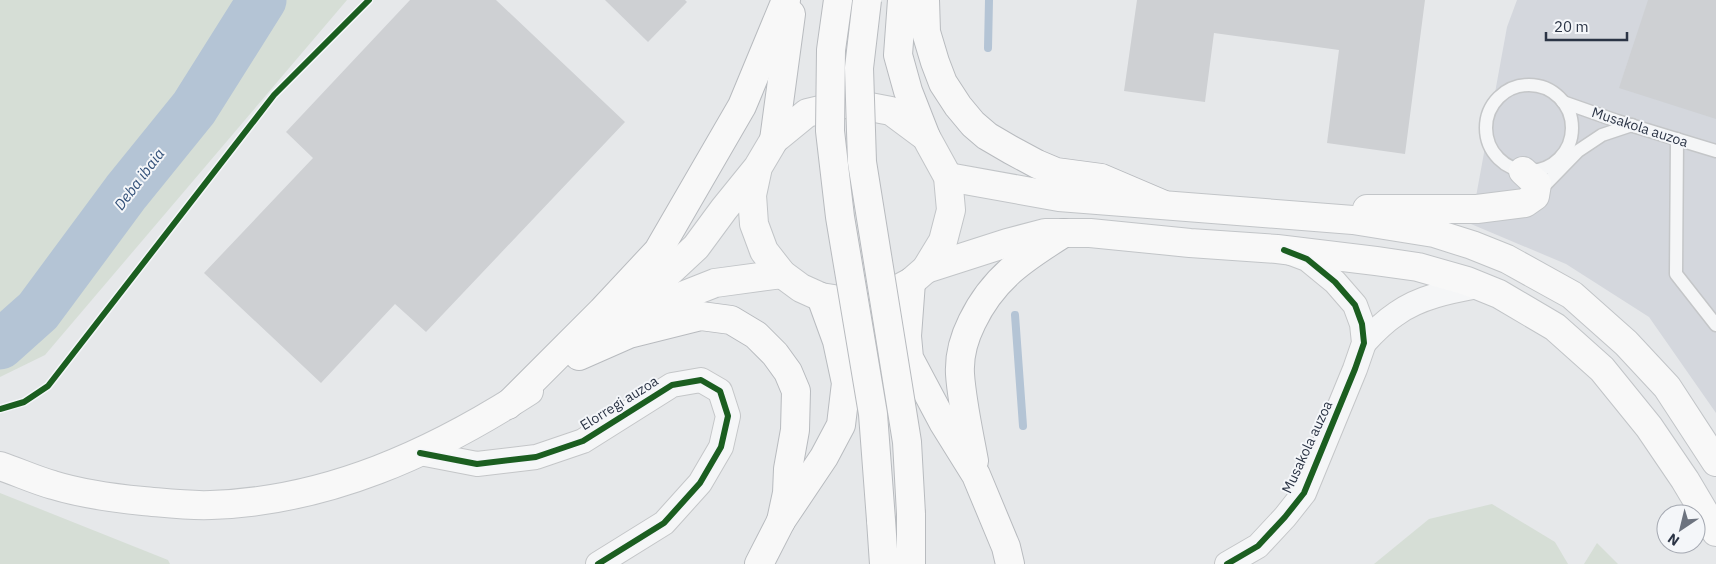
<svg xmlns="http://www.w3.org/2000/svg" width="1716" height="564" viewBox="0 0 1716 564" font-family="'IBM Plex Sans',sans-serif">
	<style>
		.built { fill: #d4d7dd }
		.green { fill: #d6ded6 }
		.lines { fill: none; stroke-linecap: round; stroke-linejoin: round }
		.stream { stroke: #b4c4d5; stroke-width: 8 }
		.river { stroke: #b4c4d5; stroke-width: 49 }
		.building { fill: #ced0d3 }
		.lane-casing { stroke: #c4c6c8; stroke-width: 15 }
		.street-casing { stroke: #c4c6c8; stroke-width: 26 }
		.primary-casing { stroke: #c2c5c8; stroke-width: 30 }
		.highway-casing { stroke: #b8bbbf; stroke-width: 30 }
		.lane { stroke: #f5f6f7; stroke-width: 12 }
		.street { stroke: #f5f6f7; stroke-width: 24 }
		.primary { stroke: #f8f8f8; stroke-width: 28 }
		.highway { stroke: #f8f8f8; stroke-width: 28 }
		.highway-bridge-casing { stroke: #b8bbbf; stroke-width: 30; stroke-linecap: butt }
		.highway-bridge { stroke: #f8f8f8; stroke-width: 28 }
		.cycleway-casing { stroke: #f4f6f9; stroke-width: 9 }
		.cycleway { stroke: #1b5e20; stroke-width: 6 }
		.labels { text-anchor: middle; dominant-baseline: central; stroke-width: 4; stroke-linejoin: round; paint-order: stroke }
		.street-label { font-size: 14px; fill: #2b3445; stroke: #f4f6f9 }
		.water-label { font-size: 15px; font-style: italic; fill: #34527a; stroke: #f4f6f9 }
	</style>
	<rect width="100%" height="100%" fill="#e6e8ea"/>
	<polygon class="built" points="1517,0 1716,0 1716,413 1649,317 1566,264 1471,224 1507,27"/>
	<g class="green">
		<polygon points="0,0 347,0 45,355 0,377"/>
		<polygon points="0,493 168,560 170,564 0,564"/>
		<polygon points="1492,504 1555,542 1568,564 1374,564 1429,519"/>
		<polygon points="1597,543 1618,564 1584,564"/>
	</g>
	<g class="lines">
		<g class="stream">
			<polyline points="988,48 989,0"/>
			<polyline points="1015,315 1023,426"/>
		</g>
		<polyline class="river" points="0,345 38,311 126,192 194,108 262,0"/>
	</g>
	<g class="building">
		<polygon points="410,0 496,0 625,122 426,332 395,304 321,383 204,273 313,158 286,132"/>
		<polygon points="605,0 685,0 687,2 648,42"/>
		<polygon points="1137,0 1425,0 1405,154 1327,143 1339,50 1214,33 1205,102 1124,91"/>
		<polygon points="1648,0 1716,0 1716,119 1619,88"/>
	</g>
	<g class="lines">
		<g class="lane-casing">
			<g id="lane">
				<circle cx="1529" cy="128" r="43"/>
				<polyline points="1563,102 1617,121 1716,151"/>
				<polyline points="1677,139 1676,274 1716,325"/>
				<polyline points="1540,190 1578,151 1602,135 1632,125"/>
			</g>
		</g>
		<g class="street-casing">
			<g id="street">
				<path d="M1364 343C1374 332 1384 322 1396 314 1419 297 1451 291 1478 286"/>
				<polyline points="420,453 477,464 536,457 583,441 672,385 701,380 720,391 728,416 721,447 700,483 664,523 598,564"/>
				<polyline points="1227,564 1258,546 1285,517 1304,493 1355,369 1364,343 1362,324 1355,305 1335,282 1307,259 1291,253"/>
			</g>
		</g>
		<g class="primary-casing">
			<g id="primary">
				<polyline points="948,177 1059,197 1353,220 1434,233 1472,245 1507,259 1572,295 1626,343 1667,387 1716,462"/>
				<polyline points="1367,209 1477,209 1525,203 1535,196 1537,184 1523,171"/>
				<polyline points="926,269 1007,243 1045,233 1090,233 1190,243 1277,249 1376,261 1418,267 1467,281 1499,294 1555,327 1602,369 1649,427 1685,480 1716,532"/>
				<polyline points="623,330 677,298 715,283 782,274"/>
				<polyline points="581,354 696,247 724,209 758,167 774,140 807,113 849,103 891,111 926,137 948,177 951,210 943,241 926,269 911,282 883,297 852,302 821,297 801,288 782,274 764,251 754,224 752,195 758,167"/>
				<path d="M0 466C18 472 35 480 53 485 82 494 113 498 143 501 166 503 189 506 211 505 328 501 433 453 529 391"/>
			</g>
		</g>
		<g class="highway-casing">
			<g id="highway">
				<polyline points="902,0 898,55 908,91 926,137"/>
				<polyline points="925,0 926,32 935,62 943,83 958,106 973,124 987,136 1011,150 1037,164 1056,172 1101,178 1162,204"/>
				<polyline points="774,140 791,14"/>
				<polyline points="911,282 907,336 909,358 943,422 976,475 1006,547 1010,564"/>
				<polyline points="579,356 629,334 701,316 731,320 756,335 775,354 788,372 796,391 795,430 788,469 787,493 781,521"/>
				<polyline points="508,405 602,311 658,251 742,106 786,0"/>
				<path d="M974 461C969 433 962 403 960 374 959 356 964 338 972 322 993 278 1024 258 1064 233"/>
				<polyline points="881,520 884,564"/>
				<polyline points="759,564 781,521 824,457 841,425 846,383 837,341 821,297"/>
				<polyline points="911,564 911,514"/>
			</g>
		</g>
		<use href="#lane" class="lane"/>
		<use href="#street" class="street"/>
		<use href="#primary" class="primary"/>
		<use href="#highway" class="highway"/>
		<g class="highway-bridge-casing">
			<g id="highway-bridge">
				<polyline points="838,0 831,50 830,131 840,217 873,414 881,520"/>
				<polyline points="867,0 859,68 862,162 907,442 911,514"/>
			</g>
		</g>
		<use href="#highway-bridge" class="highway-bridge"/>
		<g class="cycleway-casing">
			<g id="cycleway">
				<polyline points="0,409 24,402 48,386 274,95 369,0"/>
				<polyline points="420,453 477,464 536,457 583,441 672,385 701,380 720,391 728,416 721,447 700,483 664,523 598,564"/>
				<polyline points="1227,564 1258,546 1285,517 1304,493 1355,369 1364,343 1362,324 1355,305 1335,282 1307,259 1284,250"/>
			</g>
		</g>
		<use href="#cycleway" class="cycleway"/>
	</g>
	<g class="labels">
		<g class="street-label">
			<text transform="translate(1640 127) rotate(18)">Musakola auzoa</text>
			<text transform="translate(619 403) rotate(-32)">Elorregi auzoa</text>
			<text transform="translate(1307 447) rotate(-65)">Musakola auzoa</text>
		</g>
		<g class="water-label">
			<text transform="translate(139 179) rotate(-53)">Deba ibaia</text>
		</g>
	</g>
	<g transform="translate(1681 529) rotate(215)"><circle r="24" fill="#f4f6f9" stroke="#a4a8b1"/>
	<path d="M0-4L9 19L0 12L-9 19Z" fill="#6c737f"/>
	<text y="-8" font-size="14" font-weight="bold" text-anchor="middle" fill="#2b3445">N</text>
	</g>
	<path d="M1546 32v8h81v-8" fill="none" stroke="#2b3445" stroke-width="2.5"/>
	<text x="1554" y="32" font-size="15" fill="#2b3445" stroke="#f4f6f9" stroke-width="4" paint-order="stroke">20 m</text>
</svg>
